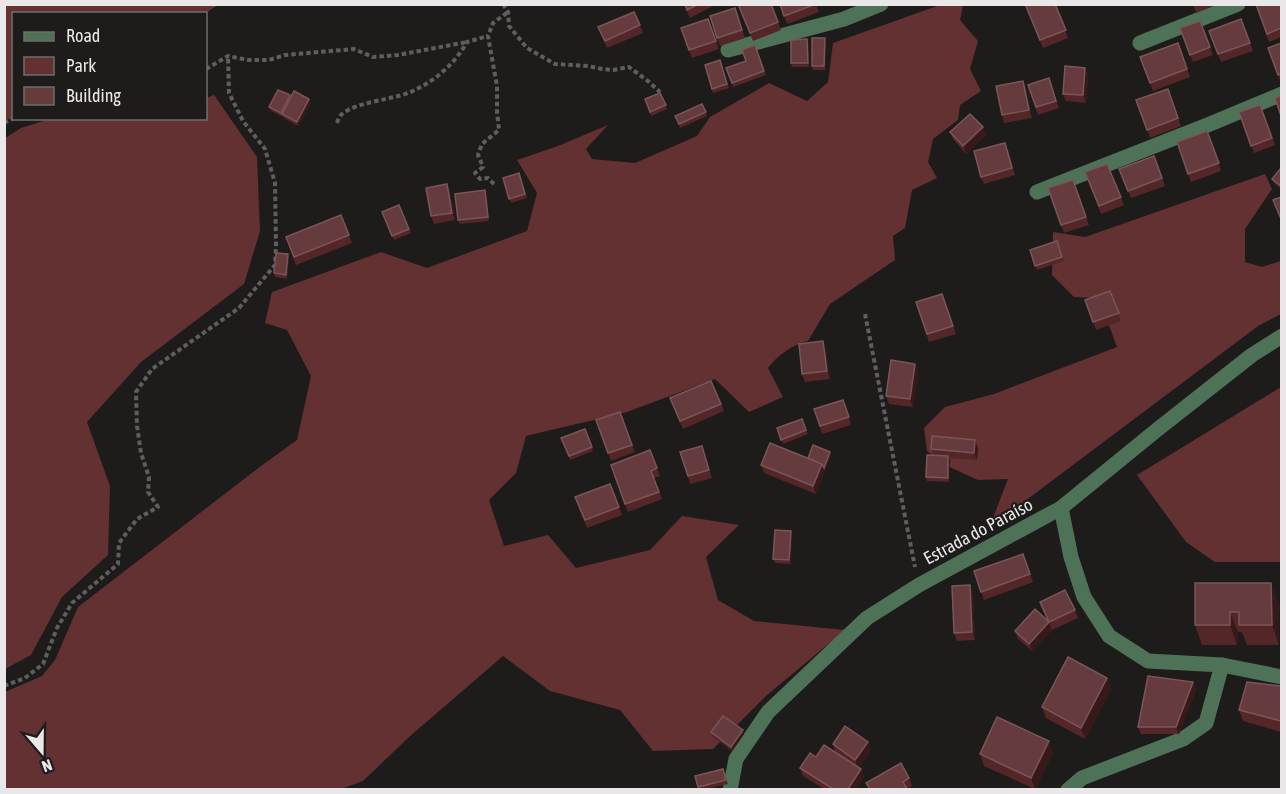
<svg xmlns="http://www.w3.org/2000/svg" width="1286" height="794" viewBox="0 0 1286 794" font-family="'Asap Condensed',sans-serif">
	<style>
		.green { fill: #633131 }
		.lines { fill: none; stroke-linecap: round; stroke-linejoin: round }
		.path { stroke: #5f5d5d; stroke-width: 4; stroke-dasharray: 4.5 3; stroke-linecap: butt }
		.minor { stroke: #4d7257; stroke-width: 15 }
		.wall { fill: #552628 }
		.shaded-wall { fill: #38191a }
		.building { fill: #653b3d; stroke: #7a5658; stroke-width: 1.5 }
		.labels { text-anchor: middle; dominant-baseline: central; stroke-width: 4.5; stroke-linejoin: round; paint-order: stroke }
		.street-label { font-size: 18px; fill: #e9e7e7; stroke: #1e1b1b }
	</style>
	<rect width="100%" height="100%" fill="#1e1b1b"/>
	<g class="green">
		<polygon points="5,4 218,4 218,5 204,14 14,14 13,118 5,120"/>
		<path d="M940 5H963L960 20 978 41 970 69 981 91 960 105 958 120 933 139 928 162 937 178 912 190 905 228 893 236 895 260 830 304 808 341C792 345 778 355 768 368L783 397 749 412 715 379 627 412 526 436 516 473 489 500 504 546 548 535 576 568 650 550 682 516 739 525 706 557 718 600 754 621 845 630 766 696 713 749 653 751 620 710 550 691 503 656 409 737 363 781 341 789 5 790V692L42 676 55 660 78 607 261 466 297 440 311 376 287 330 265 323 272 292 381 252 427 268 527 231 537 193 517 160 558 146 608 125 586 149 592 159 635 163 697 136 710 117 769 83 807 101 828 82 833 43Z"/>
		<polygon points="214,95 257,157 260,231 244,284 141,362 87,422 110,486 108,555 62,597 31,655 5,669 5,138 21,128 50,119 206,118 206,98"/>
		<polygon points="1265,174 1272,189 1245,229 1245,262 1262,267 1281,261 1281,314 1258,326 989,528 1008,479 978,480 945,465 927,451 924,428 945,407 994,394 1117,347 1099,298 1074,297 1052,275 1053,232 1085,237"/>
		<polygon points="1281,387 1281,562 1215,562 1186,542 1137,475"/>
	</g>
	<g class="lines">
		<g class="path">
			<polyline points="503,4 508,12 509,26 527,48 555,64 588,66 602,69 613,70 629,67 648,81 660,92"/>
			<polyline points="206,69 228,56 248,60 269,60 285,55 354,49 373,57 398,55 467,42"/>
			<polyline points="4,123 14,118"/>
			<path d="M337 123C338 120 339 117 341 115 355 102 390 100 408 93 433 83 454 65 467 42L488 36"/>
			<polyline points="494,184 488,178 480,179 475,173 483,167 478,155 482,144 499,130 497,112 497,86 488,36 493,23 508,12"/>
			<polyline points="865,314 915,567"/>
			<polyline points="4,686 25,678 43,664 57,628 72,603 118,564 119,543 137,519 158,507 148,492 149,477 141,453 137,426 136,392 152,369 239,308 275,265 276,246 275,183 265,149 243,121 229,93 228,56"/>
		</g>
		<g class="minor">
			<polyline points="1140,43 1238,4"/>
			<polyline points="728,50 844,19 881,4"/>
			<polyline points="1037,192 1210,124 1282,94"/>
			<polyline points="1061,508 1071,557 1084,597 1109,636 1148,661 1222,665 1282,677"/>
			<polyline points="730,790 736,759 768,712 867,618 919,585 1061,508 1158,429 1252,355 1282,336"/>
			<polyline points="1068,790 1082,778 1183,739 1206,723 1222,665"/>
		</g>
	</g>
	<g class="wall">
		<polygon points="684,4 717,4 690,18"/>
		<polygon points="738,4 771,4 781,30 753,41"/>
		<polygon points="780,4 816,4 819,12 787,24"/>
		<polygon points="1055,4 1068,38 1043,48 1026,6"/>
		<polygon points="1193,4 1219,4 1196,13"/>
		<polygon points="1255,4 1281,4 1281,37 1269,42"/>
		<polygon points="735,8 745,38 720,46 710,16"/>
		<polygon points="634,12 643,33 607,48 598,27"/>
		<polygon points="708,19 719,49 692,58 681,28"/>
		<polygon points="1241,19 1253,51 1221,62 1209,31"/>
		<polygon points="1200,21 1213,55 1193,62 1180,28"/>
		<polygon points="826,42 826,70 813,70 812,66"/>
		<polygon points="809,43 809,67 792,67 791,63"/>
		<polygon points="1178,43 1190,77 1153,91 1140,57"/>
		<polygon points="1281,43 1281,83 1268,48"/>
		<polygon points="755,45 766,75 733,87 726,68 746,61"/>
		<polygon points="720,60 729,88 713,93 705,65"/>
		<polygon points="1085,68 1088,75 1086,103 1066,101 1063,94"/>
		<polygon points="1049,78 1059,108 1038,115 1028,85"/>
		<polygon points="1026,89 1032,118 1004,123 1002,115"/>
		<polygon points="1168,89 1181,126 1150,138 1136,100"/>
		<polygon points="660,93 667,109 651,116 645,99"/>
		<polygon points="291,98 309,99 311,103 298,126 284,118 283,116 283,117 271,111 269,107"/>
		<polygon points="702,104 707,116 680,128 675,116"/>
		<polygon points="1260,105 1275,145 1254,153 1239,112"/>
		<polygon points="983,127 986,135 966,154 953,139 950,132"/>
		<polygon points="1207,131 1221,171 1191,182 1177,142"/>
		<polygon points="1008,150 1015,175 984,184 981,177"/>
		<polygon points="1154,156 1165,186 1131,198 1119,169"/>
		<polygon points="1107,164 1124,205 1101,214 1085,172"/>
		<polygon points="1281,170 1281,189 1274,183 1272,179"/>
		<polygon points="519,173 527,198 511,203 503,178"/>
		<polygon points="1073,180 1089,225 1064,233 1048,188"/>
		<polygon points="447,184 450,192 455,220 434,224 431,216"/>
		<polygon points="486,194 489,221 460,224 458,220"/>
		<polygon points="399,205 411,233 394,240 382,212"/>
		<polygon points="341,215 352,243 296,265 286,237"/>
		<polygon points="1057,241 1064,261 1037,270 1030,250"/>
		<polygon points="289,258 287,279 275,277 274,273"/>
		<polygon points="1110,291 1121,321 1096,330 1085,300"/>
		<polygon points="942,294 956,334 929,342 916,302"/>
		<polygon points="826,349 830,379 805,382 802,374"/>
		<polygon points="915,364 918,371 913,407 889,404 886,396"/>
		<polygon points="721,404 724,411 683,429 673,406"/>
		<polygon points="846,408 851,425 822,434 814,409"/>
		<polygon points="620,412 635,452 611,461 596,420"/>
		<polygon points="802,419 808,434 783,444 777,428"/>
		<polygon points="585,429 593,451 570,460 561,438"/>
		<polygon points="975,440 978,448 977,460 949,458 949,482 927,481 926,477 934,456 931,449"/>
		<polygon points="702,446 712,478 690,484 688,476"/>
		<polygon points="650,450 660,476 654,478 662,499 628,512 611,465"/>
		<polygon points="831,456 816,494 764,473 761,465"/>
		<polygon points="610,484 622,515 587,528 575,497"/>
		<polygon points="792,535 791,564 775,563 773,559"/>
		<polygon points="1023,554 1033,582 984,600 974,571"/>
		<polygon points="1195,583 1279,603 1279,645 1247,645 1242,632 1238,632 1237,645 1202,645 1195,625"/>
		<polygon points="970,585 973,593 975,640 957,641 954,633"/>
		<polygon points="1040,602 1075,610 1078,618 1052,630 1032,651 1018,639 1015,631 1048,621"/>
		<polygon points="1107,678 1111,689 1085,739 1046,718 1042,707"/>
		<polygon points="1193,682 1196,690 1179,734 1141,734 1138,727"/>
		<polygon points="1281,686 1281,732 1243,721 1239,710"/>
		<polygon points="711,732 744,734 732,751 712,736"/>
		<polygon points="833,744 871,750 859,767 861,769 864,777 856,789 824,789 803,776 800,768 816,757 835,752"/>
		<polygon points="1053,753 1035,789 984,766 980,754"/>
		<polygon points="723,769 728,784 705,789 699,789 695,776"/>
		<polygon points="909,778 912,786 907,789 869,789 866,783"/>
	</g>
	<g class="shaded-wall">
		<polygon points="825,38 826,42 826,70 824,66"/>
		<polygon points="807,39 809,43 809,67 808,63"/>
		<polygon points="1085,68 1088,75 1086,103 1083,95"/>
		<polygon points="1023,81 1026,89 1032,118 1029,110"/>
		<polygon points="290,95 291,99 282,114 283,117 281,113"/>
		<polygon points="309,99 311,103 298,126 297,122"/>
		<polygon points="983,127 986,135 966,154 963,146"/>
		<polygon points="447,184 450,192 455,220 452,213"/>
		<polygon points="485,190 486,194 489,221 488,217"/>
		<polygon points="288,254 289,258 287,279 286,275"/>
		<polygon points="823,341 826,349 830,379 827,371"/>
		<polygon points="915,364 918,371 913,407 910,399"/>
		<polygon points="975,440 978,448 977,460 974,453"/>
		<polygon points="830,452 831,456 816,494 813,486 822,464"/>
		<polygon points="948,456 950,460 949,482 948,478"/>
		<polygon points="791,531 792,535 791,564 789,560"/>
		<polygon points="1271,583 1279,603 1279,645 1272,625"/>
		<polygon points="970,585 973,593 975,640 972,632"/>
		<polygon points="1230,612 1238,632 1237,645 1230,625"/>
		<polygon points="1049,622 1052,630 1032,651 1029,644"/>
		<polygon points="1107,678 1111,689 1085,739 1081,728"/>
		<polygon points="1193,682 1196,690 1179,734 1176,727"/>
		<polygon points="743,730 744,734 732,751 731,747"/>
		<polygon points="1049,741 1053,753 1035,789 1031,778"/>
		<polygon points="868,742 871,750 858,768 855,760"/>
		<polygon points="861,769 864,777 856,789 848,789"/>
	</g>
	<g class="building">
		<polygon points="685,4 699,4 687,10"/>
		<polygon points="738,4 771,4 778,22 750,33"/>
		<polygon points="780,4 816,4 784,16"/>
		<polygon points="1030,4 1055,4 1066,30 1040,40 1026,6"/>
		<polygon points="1256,4 1281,4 1281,28 1267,34"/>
		<polygon points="735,8 742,30 717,38 710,16"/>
		<polygon points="634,12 640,25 605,41 598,27"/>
		<polygon points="708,19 716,41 689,50 681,28"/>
		<polygon points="1241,19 1250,43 1218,54 1209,31"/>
		<polygon points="1200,21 1210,47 1190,55 1180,28"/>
		<polygon points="812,38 825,38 824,66 812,66"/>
		<polygon points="807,39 808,63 791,63 791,40"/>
		<polygon points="1178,43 1187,69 1150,83 1140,57"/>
		<polygon points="1281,43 1281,74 1278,75 1268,48"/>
		<polygon points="755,45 764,71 732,83 726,68 746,61 742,50"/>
		<polygon points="720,60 727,84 712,89 705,65"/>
		<polygon points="1065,66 1085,68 1083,95 1063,94"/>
		<polygon points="1049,78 1056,101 1036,107 1028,85"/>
		<polygon points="1023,81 1029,110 1002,115 996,86"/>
		<polygon points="1168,89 1178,118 1147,130 1136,100"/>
		<polygon points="278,90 290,95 281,113 269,107"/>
		<polygon points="294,91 309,99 297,122 282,114"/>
		<polygon points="660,93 666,105 650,112 645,99"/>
		<polygon points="1281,96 1281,116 1275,98"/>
		<polygon points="702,104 706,112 679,124 675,116"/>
		<polygon points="1260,105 1272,138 1251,146 1239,112"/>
		<polygon points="970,114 983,127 963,146 950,132"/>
		<polygon points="1207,131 1219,163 1188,174 1177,142"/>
		<polygon points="1005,143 1012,168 981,177 974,151"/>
		<polygon points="1154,156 1162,178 1128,191 1119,169"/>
		<polygon points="1107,164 1121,197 1099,206 1085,172"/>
		<polygon points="1280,169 1281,170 1281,186 1272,179"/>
		<polygon points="519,173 525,194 509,199 503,178"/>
		<polygon points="1073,180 1086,217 1061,225 1048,188"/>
		<polygon points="447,184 452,213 431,216 426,188"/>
		<polygon points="485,190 488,217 458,220 455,194"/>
		<polygon points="1281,197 1281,219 1273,200"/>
		<polygon points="399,205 409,229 392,236 382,212"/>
		<polygon points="341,215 349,235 294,257 286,237"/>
		<polygon points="1057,241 1062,257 1035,266 1030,250"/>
		<polygon points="276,253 288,254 286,275 274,273"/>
		<polygon points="1110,291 1119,313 1093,322 1085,300"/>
		<polygon points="942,294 953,326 927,334 916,302"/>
		<polygon points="823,341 827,371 802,374 799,344"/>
		<polygon points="891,360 915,364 910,399 886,396"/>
		<polygon points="711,381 721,404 680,421 670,398"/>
		<polygon points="843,400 849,417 820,426 814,409"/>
		<polygon points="620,412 632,445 608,453 596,420"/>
		<polygon points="802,419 806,430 781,440 777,428"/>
		<polygon points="585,429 592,447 569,456 561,438"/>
		<polygon points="932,436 975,440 974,453 931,449"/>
		<polygon points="770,443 822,464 813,486 761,465"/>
		<polygon points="813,445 830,452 824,468 822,464 808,458"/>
		<polygon points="702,446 709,470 688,476 680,452"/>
		<polygon points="650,450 657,468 651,471 659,492 625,504 611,465"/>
		<polygon points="927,455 948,456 948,478 926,477"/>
		<polygon points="610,484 619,507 585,520 575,497"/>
		<polygon points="775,530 791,531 789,560 773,559"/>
		<polygon points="1023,554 1030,574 981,592 974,571"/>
		<polygon points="1195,583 1271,583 1272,625 1239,625 1239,612 1230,612 1230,625 1195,625"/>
		<polygon points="970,585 972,632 954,633 952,586"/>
		<polygon points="1065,590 1075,610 1049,622 1040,602"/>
		<polygon points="1035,609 1049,622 1029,644 1015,631"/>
		<polygon points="1068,657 1107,678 1081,728 1042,707"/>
		<polygon points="1148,676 1193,682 1176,727 1138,727"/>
		<polygon points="1247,682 1281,686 1281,721 1239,710"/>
		<polygon points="723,716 743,730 731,747 711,732"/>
		<polygon points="997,717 1049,741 1031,778 980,754"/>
		<polygon points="845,726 868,742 855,760 833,744"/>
		<polygon points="824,745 861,769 848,789 833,789 800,768 810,753 816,757"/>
		<polygon points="901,763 909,778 903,782 907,789 870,789 866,783"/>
		<polygon points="723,769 726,780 698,787 695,776"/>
	</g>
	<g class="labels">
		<g class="street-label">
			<text transform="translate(978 531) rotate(-28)">Estrada do Paraíso</text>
		</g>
	</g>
	<rect width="1286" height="794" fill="none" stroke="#e9e7e7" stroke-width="12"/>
	<rect x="12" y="12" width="195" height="108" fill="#1e1b1b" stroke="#6f6d6d" stroke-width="1.5"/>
	<rect x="24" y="32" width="30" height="9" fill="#4d7257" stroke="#6f6d6d" stroke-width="1.5"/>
	<text x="66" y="42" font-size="18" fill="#e9e7e7">Road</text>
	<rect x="24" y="57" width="30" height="18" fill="#633131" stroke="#6f6d6d" stroke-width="1.5"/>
	<text x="66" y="72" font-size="18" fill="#e9e7e7">Park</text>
	<rect x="24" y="87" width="30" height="18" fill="#653b3d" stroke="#6f6d6d" stroke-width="1.5"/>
	<text x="66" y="102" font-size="18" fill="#e9e7e7">Building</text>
	<g transform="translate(42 752) rotate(160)" stroke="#1e1b1b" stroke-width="4.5" paint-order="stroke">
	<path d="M0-4.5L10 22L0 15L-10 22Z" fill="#e9e7e7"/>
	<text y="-9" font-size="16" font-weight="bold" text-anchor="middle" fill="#e9e7e7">N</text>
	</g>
</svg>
